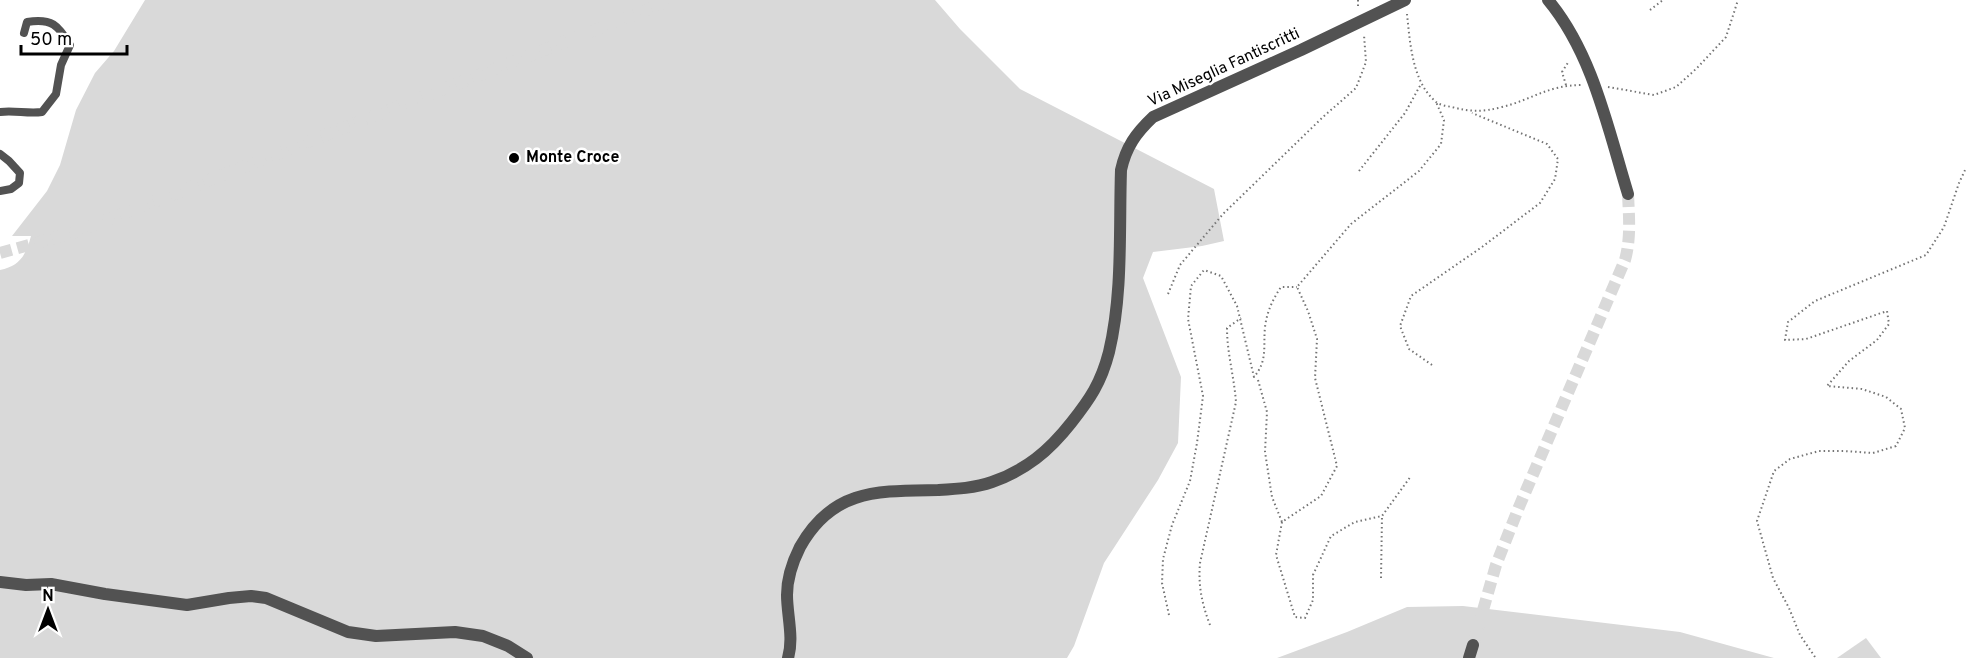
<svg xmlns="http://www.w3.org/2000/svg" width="1966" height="658" viewBox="0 0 1966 658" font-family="Overpass,sans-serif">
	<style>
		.green { fill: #d9d9d9 }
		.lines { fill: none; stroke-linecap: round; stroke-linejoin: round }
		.minor-tunnel { stroke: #d9d9d9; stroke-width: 12; stroke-dasharray: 12 6; stroke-linecap: butt }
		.path { stroke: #747474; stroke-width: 2; stroke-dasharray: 1.5 3; stroke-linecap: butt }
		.service { stroke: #525252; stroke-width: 8 }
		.minor { stroke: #525252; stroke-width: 12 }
		.poi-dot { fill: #000; stroke: #fff; stroke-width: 2 }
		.labels { text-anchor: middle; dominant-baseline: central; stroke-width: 5; stroke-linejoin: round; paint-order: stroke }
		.street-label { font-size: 16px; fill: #000; stroke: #fff }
		.poi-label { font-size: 16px; font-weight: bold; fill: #000; stroke: #fff; text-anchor: start }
	</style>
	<rect width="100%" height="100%" fill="#fff"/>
	<g class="green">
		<path d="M145 0H935L960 29 1020 89 1214 189 1224 241 1202 246 1153 252 1143 278 1181 377 1178 443 1158 480 1104 563 1074 646 1067 658H0V270C20 266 26 255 31 236H12L47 191 60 165 76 110 95 73 114 51Z"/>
		<polygon points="1463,606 1680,632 1774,658 1277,658 1347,632 1407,607"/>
		<polygon points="1866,638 1881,658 1837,658"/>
	</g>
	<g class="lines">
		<g class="minor-tunnel">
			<polyline points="0,253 76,232 672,0"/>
			<path d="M1473 645 1496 565 1519 507 1625 260C1631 238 1629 217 1628 194"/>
		</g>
		<g class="path">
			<polyline points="1358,0 1358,9"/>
			<polyline points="1650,10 1663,0"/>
			<path d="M1407 14C1410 42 1412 81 1435 101 1439 105 1446 106 1452 107 1470 112 1483 112 1502 107 1531 100 1548 85 1582 85"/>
			<polyline points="1566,85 1562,72 1569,61"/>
			<polyline points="1608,87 1654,95 1676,87 1697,68 1726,37 1738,0"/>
			<polyline points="1359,171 1405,113 1421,84"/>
			<polyline points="1168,294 1180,265 1223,214 1323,117 1356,88 1366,62 1364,35"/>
			<polyline points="1432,365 1409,349 1400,326 1411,296 1482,247 1540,203 1555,179 1558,159 1547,144 1472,113"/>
			<polyline points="1258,380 1267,412 1265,452 1272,497 1282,522 1321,496 1337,466 1315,378 1317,339 1308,311 1297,287 1351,224 1419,171 1441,144 1444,120 1436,102"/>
			<polyline points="1282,522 1276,555 1295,617 1305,618 1313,600 1313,575 1331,536 1355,522 1382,516 1411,476"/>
			<polyline points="1381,578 1382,516"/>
			<path d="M1169 615 1162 583 1163 559 1172 525 1190 481 1197 443 1203 396 1188 319 1191 286 1204 270 1221 276 1237 306 1254 377C1268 360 1263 347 1265 327 1267 311 1273 299 1281 287H1297"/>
			<path d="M1210 625C1202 604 1198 586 1200 563L1236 402C1234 376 1227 353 1227 328L1241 318"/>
			<polyline points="1815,657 1800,635 1789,608 1773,578 1757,521 1774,471 1790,459 1819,451 1844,451 1873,453 1896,446 1905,428 1901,409 1886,397 1862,389 1827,386 1849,361 1877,340 1889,324 1887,311 1806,339 1785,340 1788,322 1815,301 1926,255 1944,227 1959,183 1966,168"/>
		</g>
		<g class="service">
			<path d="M0 112C14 110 28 114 42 112L56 94 61 65 70 45C58 25 52 18 27 22L24 33"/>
			<polyline points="0,154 9,161 20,173 19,183 11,189 0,191"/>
		</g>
		<g class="minor">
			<path d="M1548 0C1593 54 1608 129 1628 194"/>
			<polyline points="0,582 26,585 51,584 105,594 187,605 229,598 251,596 266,598 348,632 376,636 455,632 483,636 508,646 527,658"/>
			<path d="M788 658C794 638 787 615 787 595 787 578 793 561 800 547 833 488 879 491 938 490 956 489 975 488 992 482 1026 470 1049 451 1071 423 1090 399 1101 383 1109 352 1123 293 1119 230 1121 170 1126 147 1136 133 1153 117L1301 50 1405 0"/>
			<polyline points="1469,658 1473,645"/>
		</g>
	</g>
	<circle class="poi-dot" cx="514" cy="158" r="6"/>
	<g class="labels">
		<g class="street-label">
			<text transform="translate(1224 68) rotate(-25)">Via Miseglia Fantiscritti</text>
		</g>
		<g class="poi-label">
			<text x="526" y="158">Monte Croce</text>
		</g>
	</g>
	<g transform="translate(48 610)" stroke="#ffffff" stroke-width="4.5" paint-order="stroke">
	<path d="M0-4.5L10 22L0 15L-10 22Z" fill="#000000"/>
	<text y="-9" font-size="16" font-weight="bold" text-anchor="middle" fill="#000000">N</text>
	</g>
	<path d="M21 45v9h106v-9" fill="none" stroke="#000000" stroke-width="3"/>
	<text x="30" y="45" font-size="18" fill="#000000" stroke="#ffffff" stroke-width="4.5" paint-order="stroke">50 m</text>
</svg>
